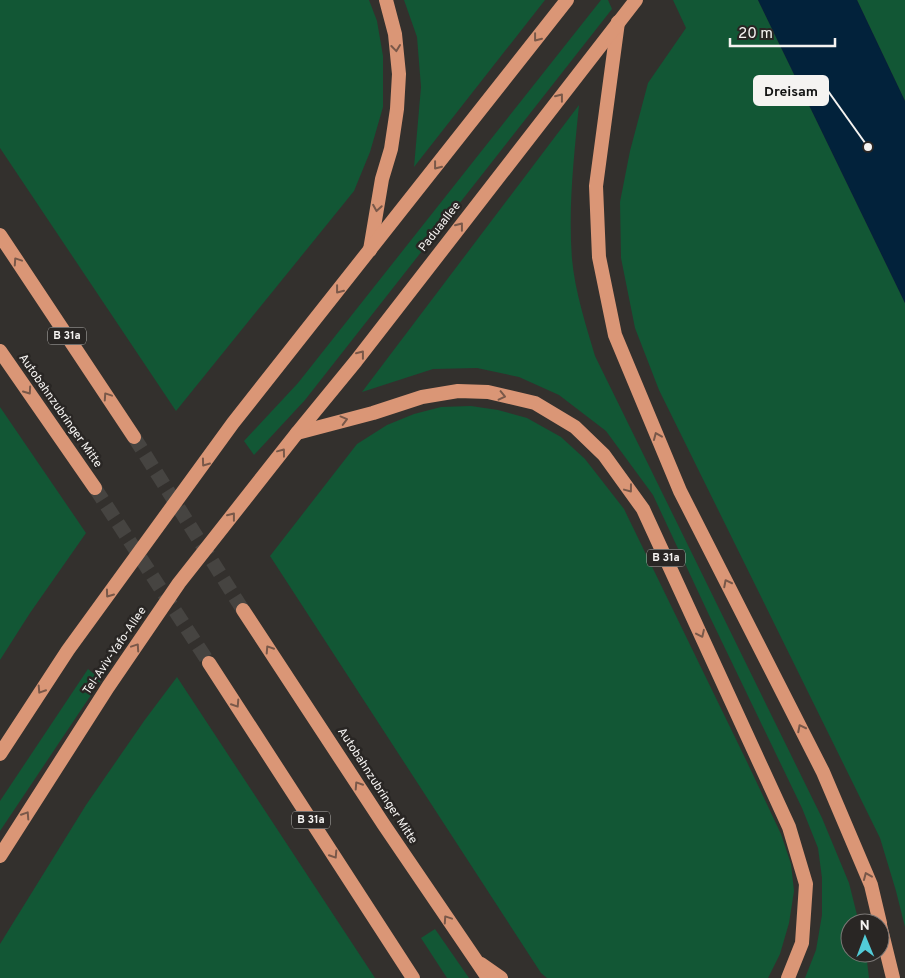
<svg xmlns="http://www.w3.org/2000/svg" width="905" height="978" viewBox="0 0 905 978" font-family="Overpass,sans-serif">
	<style>
		.green { fill: #125735 }
		.water { fill: #02223b }
		.lines { fill: none; stroke-linecap: round; stroke-linejoin: round }
		.trunk-tunnel { stroke: #464441; stroke-width: 14; stroke-dasharray: 14 7; stroke-linecap: butt }
		.trunk { stroke: #da9676; stroke-width: 14 }
		.oneway { stroke: #795849 }
		.labels { text-anchor: middle; dominant-baseline: central; stroke-width: 5; stroke-linejoin: round; paint-order: stroke }
		.shield { fill: #292624; stroke: #b8b6b4; stroke-width: 1 }
		.shield-label { font-size: 11px; font-weight: bold; fill: #f5f3f1 }
		.street-label { font-size: 12px; fill: #f5f3f1; stroke: #292624 }
		.leader { fill: none; stroke: #f5f3f1; stroke-width: 2 }
		.callout-dot { fill: #f5f3f1; stroke: #292624; stroke-width: 2 }
		.callout { fill: #f5f3f1; stroke: #f5f3f1; stroke-width: 2 }
		.callout-label { font-size: 14px; text-anchor: middle; font-weight: bold; fill: #111 }
	</style>
	<rect width="100%" height="100%" fill="#33302d"/>
	<g class="green">
		<polygon points="0,0 369,0 377,21 383,56 383,107 370,152 354,191 176,411 0,148"/>
		<polygon points="404,0 545,0 414,167 421,87 417,37"/>
		<polygon points="601,0 608,0 612,9 305,400 254,455 244,441 298,383"/>
		<polygon points="673,0 758,0 905,303 905,927 896,891 880,838 659,390 635,328 621,258 620,202 630,151 648,83 686,28"/>
		<polygon points="857,0 905,0 905,101"/>
		<path d="M579 105C574 156 568 208 572 259 575 292 586 325 595 356L822 818 849 883 859 923H850V953H866L869 978H805L816 950 822 915V878L818 848 802 808 709 615 653 495 606 431 559 395 519 377 477 368 433 369 362 392Z"/>
		<polygon points="471,406 498,410 527,418 561,437 585,459 624,509 747,762 781,834 791,864 794,891 789,923 780,954 768,978 547,978 541,973 270,556 357,444 387,425 414,414 441,407"/>
		<polygon points="0,407 86,533 30,613 0,660"/>
		<polygon points="88,669 101,680 0,831 0,801"/>
		<polygon points="177,677 375,978 0,978 0,944 86,805 144,721"/>
		<polygon points="435,929 469,978 447,978 421,938"/>
	</g>
	<polygon class="water" points="758,0 857,0 905,101 905,303"/>
	<g class="lines">
		<g class="trunk-tunnel">
			<polyline points="134,437 243,610"/>
			<polyline points="95,488 209,663"/>
		</g>
		<g class="trunk">
			<polyline points="618,22 596,186 599,257 615,335 680,491 823,772 871,885 880,923"/>
			<polyline points="0,235 134,437"/>
			<polyline points="370,250 382,179 391,149 397,109 399,74 395,34 386,0"/>
			<polyline points="0,351 95,488"/>
			<polyline points="297,433 373,413 422,397 458,391 488,392 535,403 575,427 604,455 643,509 789,827 806,884 802,943 788,978"/>
			<polyline points="243,610 384,825 488,978"/>
			<polyline points="209,663 413,978"/>
			<polyline points="0,754 68,650 233,423 567,0"/>
			<polyline points="0,856 108,687 179,583 297,433 356,361 636,0"/>
			<polyline points="880,925 893,978"/>
			<polyline points="481,964 501,978"/>
		</g>
	</g>
	<defs><path id="oneway-chevron" d="M-2-3.5L2.5 0L-2 3.5" fill="none" stroke-width="1.6" stroke-linecap="round" stroke-linejoin="round" transform="scale(1.25)"/></defs>
	<g class="oneway">
		<use href="#oneway-chevron" transform="translate(537 38) rotate(128)"/>
		<use href="#oneway-chevron" transform="translate(396 48) rotate(83)"/>
		<use href="#oneway-chevron" transform="translate(560 97) rotate(-52)"/>
		<use href="#oneway-chevron" transform="translate(437 166) rotate(128)"/>
		<use href="#oneway-chevron" transform="translate(377 208) rotate(99)"/>
		<use href="#oneway-chevron" transform="translate(460 226) rotate(-52)"/>
		<use href="#oneway-chevron" transform="translate(17 261) rotate(-124)"/>
		<use href="#oneway-chevron" transform="translate(339 290) rotate(128)"/>
		<use href="#oneway-chevron" transform="translate(361 354) rotate(-52)"/>
		<use href="#oneway-chevron" transform="translate(28 391) rotate(55)"/>
		<use href="#oneway-chevron" transform="translate(107 396) rotate(-124)"/>
		<use href="#oneway-chevron" transform="translate(502 396) rotate(13)"/>
		<use href="#oneway-chevron" transform="translate(344 420) rotate(-15)"/>
		<use href="#oneway-chevron" transform="translate(657 436) rotate(-113)"/>
		<use href="#oneway-chevron" transform="translate(282 452) rotate(-53)"/>
		<use href="#oneway-chevron" transform="translate(205 463) rotate(126)"/>
		<use href="#oneway-chevron" transform="translate(629 489) rotate(53)"/>
		<use href="#oneway-chevron" transform="translate(232 516) rotate(-52)"/>
		<use href="#oneway-chevron" transform="translate(727 583) rotate(-117)"/>
		<use href="#oneway-chevron" transform="translate(109 594) rotate(126)"/>
		<use href="#oneway-chevron" transform="translate(701 634) rotate(65)"/>
		<use href="#oneway-chevron" transform="translate(136 647) rotate(-56)"/>
		<use href="#oneway-chevron" transform="translate(269 649) rotate(-123)"/>
		<use href="#oneway-chevron" transform="translate(41 690) rotate(123)"/>
		<use href="#oneway-chevron" transform="translate(236 704) rotate(57)"/>
		<use href="#oneway-chevron" transform="translate(801 728) rotate(-117)"/>
		<use href="#oneway-chevron" transform="translate(358 785) rotate(-123)"/>
		<use href="#oneway-chevron" transform="translate(26 815) rotate(-57)"/>
		<use href="#oneway-chevron" transform="translate(334 855) rotate(57)"/>
		<use href="#oneway-chevron" transform="translate(867 876) rotate(-113)"/>
		<use href="#oneway-chevron" transform="translate(447 919) rotate(-124)"/>
	</g>
	<g class="labels">
		<g class="shield">
			<rect x="48" y="327.5" width="38" height="17" rx="4"/>
			<rect x="647" y="549.5" width="38" height="17" rx="4"/>
			<rect x="292" y="811.5" width="38" height="17" rx="4"/>
		</g>
		<g class="shield-label">
			<text x="67" y="336">B 31a</text>
			<text x="666" y="558">B 31a</text>
			<text x="311" y="820">B 31a</text>
		</g>
		<g class="street-label">
			<text transform="translate(440 227) rotate(-52)">Paduaallee</text>
			<text transform="translate(60 411) rotate(55)">Autobahnzubringer Mitte</text>
			<text transform="translate(115 651) rotate(-56)">Tel-Aviv-Yafo-Allee</text>
			<text transform="translate(377 786) rotate(57)">Autobahnzubringer Mitte</text>
		</g>
	</g>
	<path class="leader" d="M868 147L828 91"/>
	<circle class="callout-dot" cx="868" cy="147" r="5"/>
	<rect class="callout" x="754" y="76" width="74" height="29" rx="5"/>
	<g class="callout-label">
		<text x="791" y="96">Dreisam</text>
	</g>
	<g transform="translate(865 938) rotate(359)"><circle r="24" fill="#292624" stroke="#7b7876"/>
	<path d="M0-4L9 19L0 12L-9 19Z" fill="#52cbd7"/>
	<text y="-8" font-size="14" font-weight="bold" text-anchor="middle" fill="#f5f3f1">N</text>
	</g>
	<path d="M730 38v8h105v-8" fill="none" stroke="#f5f3f1" stroke-width="2.5"/>
	<text x="738" y="38" font-size="15" fill="#f5f3f1" stroke="#292624" stroke-width="4" paint-order="stroke">20 m</text>
</svg>
